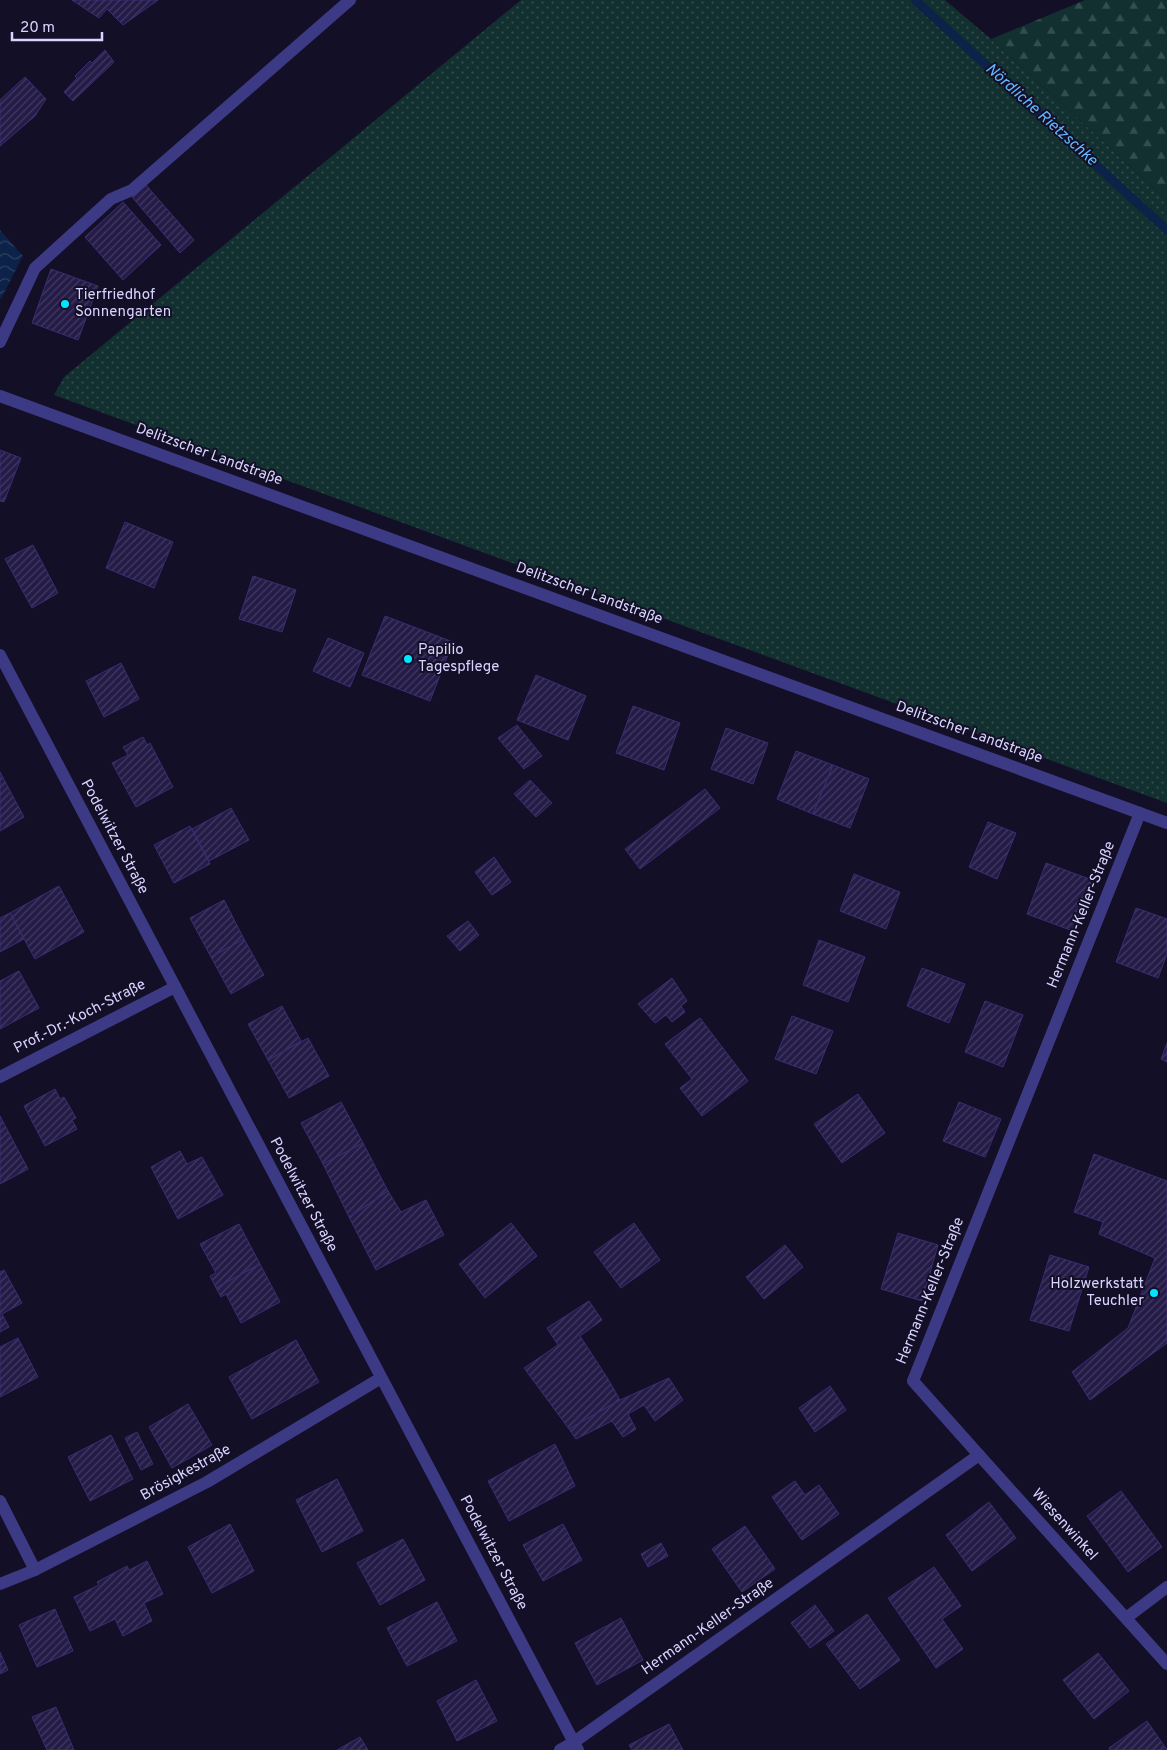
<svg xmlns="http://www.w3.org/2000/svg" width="1167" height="1750" viewBox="0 0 1167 1750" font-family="Overpass,sans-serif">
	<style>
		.grass { fill: url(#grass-dots) }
		.forest { fill: url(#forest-firs) }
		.water { fill: url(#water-waves) }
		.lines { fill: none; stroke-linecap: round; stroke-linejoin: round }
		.stream { stroke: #0c2248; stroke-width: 9 }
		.building { fill: url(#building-hatch); stroke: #3b2d73 }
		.service { stroke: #3d3a85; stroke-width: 12 }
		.minor { stroke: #3d3a85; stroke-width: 12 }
		.tertiary { stroke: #3d3a85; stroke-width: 12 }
		.poi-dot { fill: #00e5ff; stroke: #130f26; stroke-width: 2 }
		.labels { text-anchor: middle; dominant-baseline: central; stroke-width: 4; stroke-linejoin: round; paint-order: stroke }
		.poi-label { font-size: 15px; fill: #d9d4ff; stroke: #130f26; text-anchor: start }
		.street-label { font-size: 15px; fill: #d9d4ff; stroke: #130f26 }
		.water-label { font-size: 16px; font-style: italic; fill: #62b6ff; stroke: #130f26 }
	</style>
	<defs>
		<pattern id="grass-dots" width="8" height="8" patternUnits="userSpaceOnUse" patternTransform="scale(1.25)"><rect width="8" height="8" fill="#12302f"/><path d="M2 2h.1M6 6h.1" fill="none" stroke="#344d4e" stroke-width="1.8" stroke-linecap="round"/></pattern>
		<pattern id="forest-firs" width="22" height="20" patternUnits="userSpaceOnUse" patternTransform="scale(1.25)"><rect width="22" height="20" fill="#12302f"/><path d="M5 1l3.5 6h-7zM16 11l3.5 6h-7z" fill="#344d4e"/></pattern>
		<pattern id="water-waves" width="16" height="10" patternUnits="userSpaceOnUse" patternTransform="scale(1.25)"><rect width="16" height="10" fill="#0c2248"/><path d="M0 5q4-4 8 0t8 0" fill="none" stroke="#2f4163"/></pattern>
		<pattern id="building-hatch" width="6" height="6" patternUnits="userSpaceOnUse" patternTransform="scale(1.25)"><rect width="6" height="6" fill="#241b47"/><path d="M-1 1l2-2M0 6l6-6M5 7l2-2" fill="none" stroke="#433b63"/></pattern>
	</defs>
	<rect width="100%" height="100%" fill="#130f26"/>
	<polygon class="grass" points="521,0 945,0 991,39 1167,200 1167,803 54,395 64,377"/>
	<polygon class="forest" points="1085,0 1167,0 1167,200 991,39"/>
	<polygon class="water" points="0,230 23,256 1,299 0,298"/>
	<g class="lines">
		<polyline class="stream" points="915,0 1167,230"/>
	</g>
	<g class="building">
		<polygon points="72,0 158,0 123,25 107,9 99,18"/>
		<polygon points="105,50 114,62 73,101 64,92 77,78 75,76 90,61 92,63"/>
		<polygon points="25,77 46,99 35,116 0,146 0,100"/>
		<polygon points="146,185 194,240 180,253 132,197"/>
		<polygon points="123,202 161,245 123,280 85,237"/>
		<polygon points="51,269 98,286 78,340 32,323"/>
		<polygon points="0,450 21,458 4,502 0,501"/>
		<polygon points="125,522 173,542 154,588 106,568"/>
		<polygon points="33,545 58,593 32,608 5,559"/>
		<polygon points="253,576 296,590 282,632 239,619"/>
		<polygon points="385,616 453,642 430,701 362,675"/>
		<polygon points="328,638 364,653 350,687 313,671"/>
		<polygon points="121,663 139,699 104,717 86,681"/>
		<polygon points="536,675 586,696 568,740 517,720"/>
		<polygon points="633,706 680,723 664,770 616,753"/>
		<polygon points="517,725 542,756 524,769 498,738"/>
		<polygon points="726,728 768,743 753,784 711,769"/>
		<polygon points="143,737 147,745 150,743 173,787 136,807 112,763 128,755 123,747"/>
		<polygon points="796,751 833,765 813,814 777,799"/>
		<polygon points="833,765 869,779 850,828 813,814"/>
		<polygon points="0,772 24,817 0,831"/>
		<polygon points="530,780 552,803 536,817 514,794"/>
		<polygon points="705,789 720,808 640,869 625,849"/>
		<polygon points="231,808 249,840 209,861 192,829"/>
		<polygon points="988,822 1016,833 997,879 969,867"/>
		<polygon points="190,826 210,864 174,883 154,845"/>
		<polygon points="494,857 511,882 492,895 475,872"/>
		<polygon points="1046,863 1092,880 1073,931 1027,914"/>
		<polygon points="854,874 900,892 886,929 840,911"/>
		<polygon points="59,886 84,932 35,959 10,913"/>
		<polygon points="224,900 244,939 211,957 190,918"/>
		<polygon points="1136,908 1167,919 1167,954 1158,978 1116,962"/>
		<polygon points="10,913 24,939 0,952 0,918"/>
		<polygon points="468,921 479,935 460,951 447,936"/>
		<polygon points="244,939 264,975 231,994 211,957"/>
		<polygon points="819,940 865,957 848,1002 803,985"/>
		<polygon points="922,968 965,984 949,1023 907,1006"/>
		<polygon points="19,971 39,1008 0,1029 0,981"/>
		<polygon points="672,978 687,1001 681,1006 685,1012 672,1022 666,1015 655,1023 638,1004"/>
		<polygon points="985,1001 1023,1015 1003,1067 965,1052"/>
		<polygon points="282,1006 301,1041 268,1060 248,1024"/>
		<polygon points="792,1016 833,1031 816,1074 775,1059"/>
		<polygon points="700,1018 748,1081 702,1116 680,1088 692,1079 665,1044"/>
		<polygon points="308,1038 329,1076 289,1098 268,1060"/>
		<polygon points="1167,1043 1167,1062 1161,1059"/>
		<polygon points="55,1089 60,1099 64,1097 76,1118 72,1120 77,1129 45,1146 24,1106"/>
		<polygon points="858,1094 885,1133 842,1163 814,1124"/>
		<polygon points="341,1102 363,1143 323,1164 301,1123"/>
		<polygon points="959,1102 1001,1119 985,1157 943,1141"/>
		<polygon points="0,1116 28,1169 0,1184"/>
		<polygon points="363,1143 388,1191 349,1217 323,1164"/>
		<polygon points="180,1151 187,1164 202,1157 223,1195 178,1219 151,1167"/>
		<polygon points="1094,1154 1167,1181 1167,1343 1090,1400 1072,1372 1128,1328 1155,1258 1099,1234 1103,1222 1074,1212"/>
		<polygon points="388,1191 401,1212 426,1200 444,1235 376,1270 349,1217"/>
		<polygon points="511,1223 537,1256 485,1298 459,1264"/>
		<polygon points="634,1223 660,1260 621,1288 594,1252"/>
		<polygon points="239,1224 260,1264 216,1288 210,1276 216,1273 200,1244"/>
		<polygon points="898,1233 938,1245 922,1301 881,1289"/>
		<polygon points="785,1245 803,1267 764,1299 746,1277"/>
		<polygon points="1050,1255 1089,1267 1069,1331 1030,1320"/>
		<polygon points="260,1264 280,1302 241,1323 226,1294 221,1297 216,1288"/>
		<polygon points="4,1270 22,1303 2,1314 9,1327 0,1332 0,1272"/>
		<polygon points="589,1301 602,1320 580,1336 608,1379 620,1400 569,1429 524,1368 558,1345 547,1328"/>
		<polygon points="18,1338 38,1377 0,1397 0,1347"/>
		<polygon points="296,1340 319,1382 252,1419 229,1377"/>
		<polygon points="669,1378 683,1400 655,1421 644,1405 628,1414 636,1429 623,1437 612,1421 576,1439 569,1429 620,1400"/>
		<polygon points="830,1386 846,1410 815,1432 799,1408"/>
		<polygon points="188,1404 212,1445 172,1468 149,1427"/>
		<polygon points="137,1432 153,1464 141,1470 125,1438"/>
		<polygon points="111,1435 133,1479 90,1501 68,1457"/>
		<polygon points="555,1444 575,1486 509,1521 488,1481"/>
		<polygon points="337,1479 363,1531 322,1552 296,1500"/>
		<polygon points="795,1481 805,1495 819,1485 839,1514 802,1540 772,1497"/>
		<polygon points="1121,1491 1162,1547 1128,1572 1087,1516"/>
		<polygon points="989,1502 1016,1538 972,1571 946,1535"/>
		<polygon points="230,1524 254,1571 212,1593 188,1547"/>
		<polygon points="563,1524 582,1560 543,1581 523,1545"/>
		<polygon points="745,1526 775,1569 742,1592 712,1549"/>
		<polygon points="403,1539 425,1580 380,1605 357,1563"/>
		<polygon points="661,1543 668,1556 648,1567 641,1554"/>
		<polygon points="147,1561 163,1594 144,1603 152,1621 123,1636 115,1619 90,1631 74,1597 99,1585 97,1582 127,1566 129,1570"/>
		<polygon points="934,1567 961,1606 942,1619 963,1649 936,1668 888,1598"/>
		<polygon points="437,1602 457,1641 407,1666 387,1628"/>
		<polygon points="815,1605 834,1631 810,1648 791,1623"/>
		<polygon points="55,1609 73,1651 37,1667 19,1625"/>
		<polygon points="867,1614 900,1660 860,1689 826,1644"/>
		<polygon points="621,1618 643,1660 597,1685 575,1643"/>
		<polygon points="0,1652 8,1670 0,1674"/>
		<polygon points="1098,1653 1129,1691 1094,1719 1063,1680"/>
		<polygon points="476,1680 497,1721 457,1741 437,1701"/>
		<polygon points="56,1707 74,1750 47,1750 32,1717"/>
		<polygon points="1147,1721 1167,1750 1110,1750 1109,1748"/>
		<polygon points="669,1724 683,1750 632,1750 629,1745"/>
		<polygon points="360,1737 368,1750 337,1750"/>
	</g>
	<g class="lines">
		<polyline class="service" points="0,342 35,268 111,199 132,190 350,0"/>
		<g class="minor">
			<polyline points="0,1077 175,987"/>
			<polyline points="979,1455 1167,1664"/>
			<polyline points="0,1501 35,1570"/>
			<polyline points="0,1584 35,1570 207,1482 381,1378"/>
			<polyline points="1126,1618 1167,1587"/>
			<polyline points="560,1750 574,1742 979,1455 913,1381 1140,813"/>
		</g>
		<g class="tertiary">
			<polyline points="0,396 1167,823"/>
			<polyline points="0,655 578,1750"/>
		</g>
	</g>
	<g class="poi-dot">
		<circle cx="65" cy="304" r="5"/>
		<circle cx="408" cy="659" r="5"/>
		<circle cx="1154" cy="1293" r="5"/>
	</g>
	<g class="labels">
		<g class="poi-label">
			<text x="75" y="295">Tierfriedhof<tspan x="75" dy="17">Sonnengarten</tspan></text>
			<text x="418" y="650">Papilio<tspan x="418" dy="17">Tagespflege</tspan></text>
			<text x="1144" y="1284" text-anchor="end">Holzwerkstatt<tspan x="1144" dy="17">Teuchler</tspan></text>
		</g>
		<g class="street-label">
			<text transform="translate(209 455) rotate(20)">Delitzscher Landstraße</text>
			<text transform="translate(589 594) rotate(20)">Delitzscher Landstraße</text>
			<text transform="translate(969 733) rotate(20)">Delitzscher Landstraße</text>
			<text transform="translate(114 837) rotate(62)">Podelwitzer Straße</text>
			<text transform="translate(1082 915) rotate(-68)">Hermann-Keller-Straße</text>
			<text transform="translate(80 1017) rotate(-27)">Prof.-Dr.-Koch-Straße</text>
			<text transform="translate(303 1195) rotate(62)">Podelwitzer Straße</text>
			<text transform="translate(931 1291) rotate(-68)">Hermann-Keller-Straße</text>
			<text transform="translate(186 1473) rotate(-29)">Brösigkestraße</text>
			<text transform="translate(1064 1525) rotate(48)">Wiesenwinkel</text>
			<text transform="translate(493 1553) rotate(62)">Podelwitzer Straße</text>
			<text transform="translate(708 1627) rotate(-35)">Hermann-Keller-Straße</text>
		</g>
		<g class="water-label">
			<text transform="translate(1041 115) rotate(42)">Nördliche Rietzschke</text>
		</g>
	</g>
	<path d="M12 32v8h90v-8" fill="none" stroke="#d9d4ff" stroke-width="2.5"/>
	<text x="20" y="32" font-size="15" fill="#d9d4ff" stroke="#130f26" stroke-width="4" paint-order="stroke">20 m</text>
</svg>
